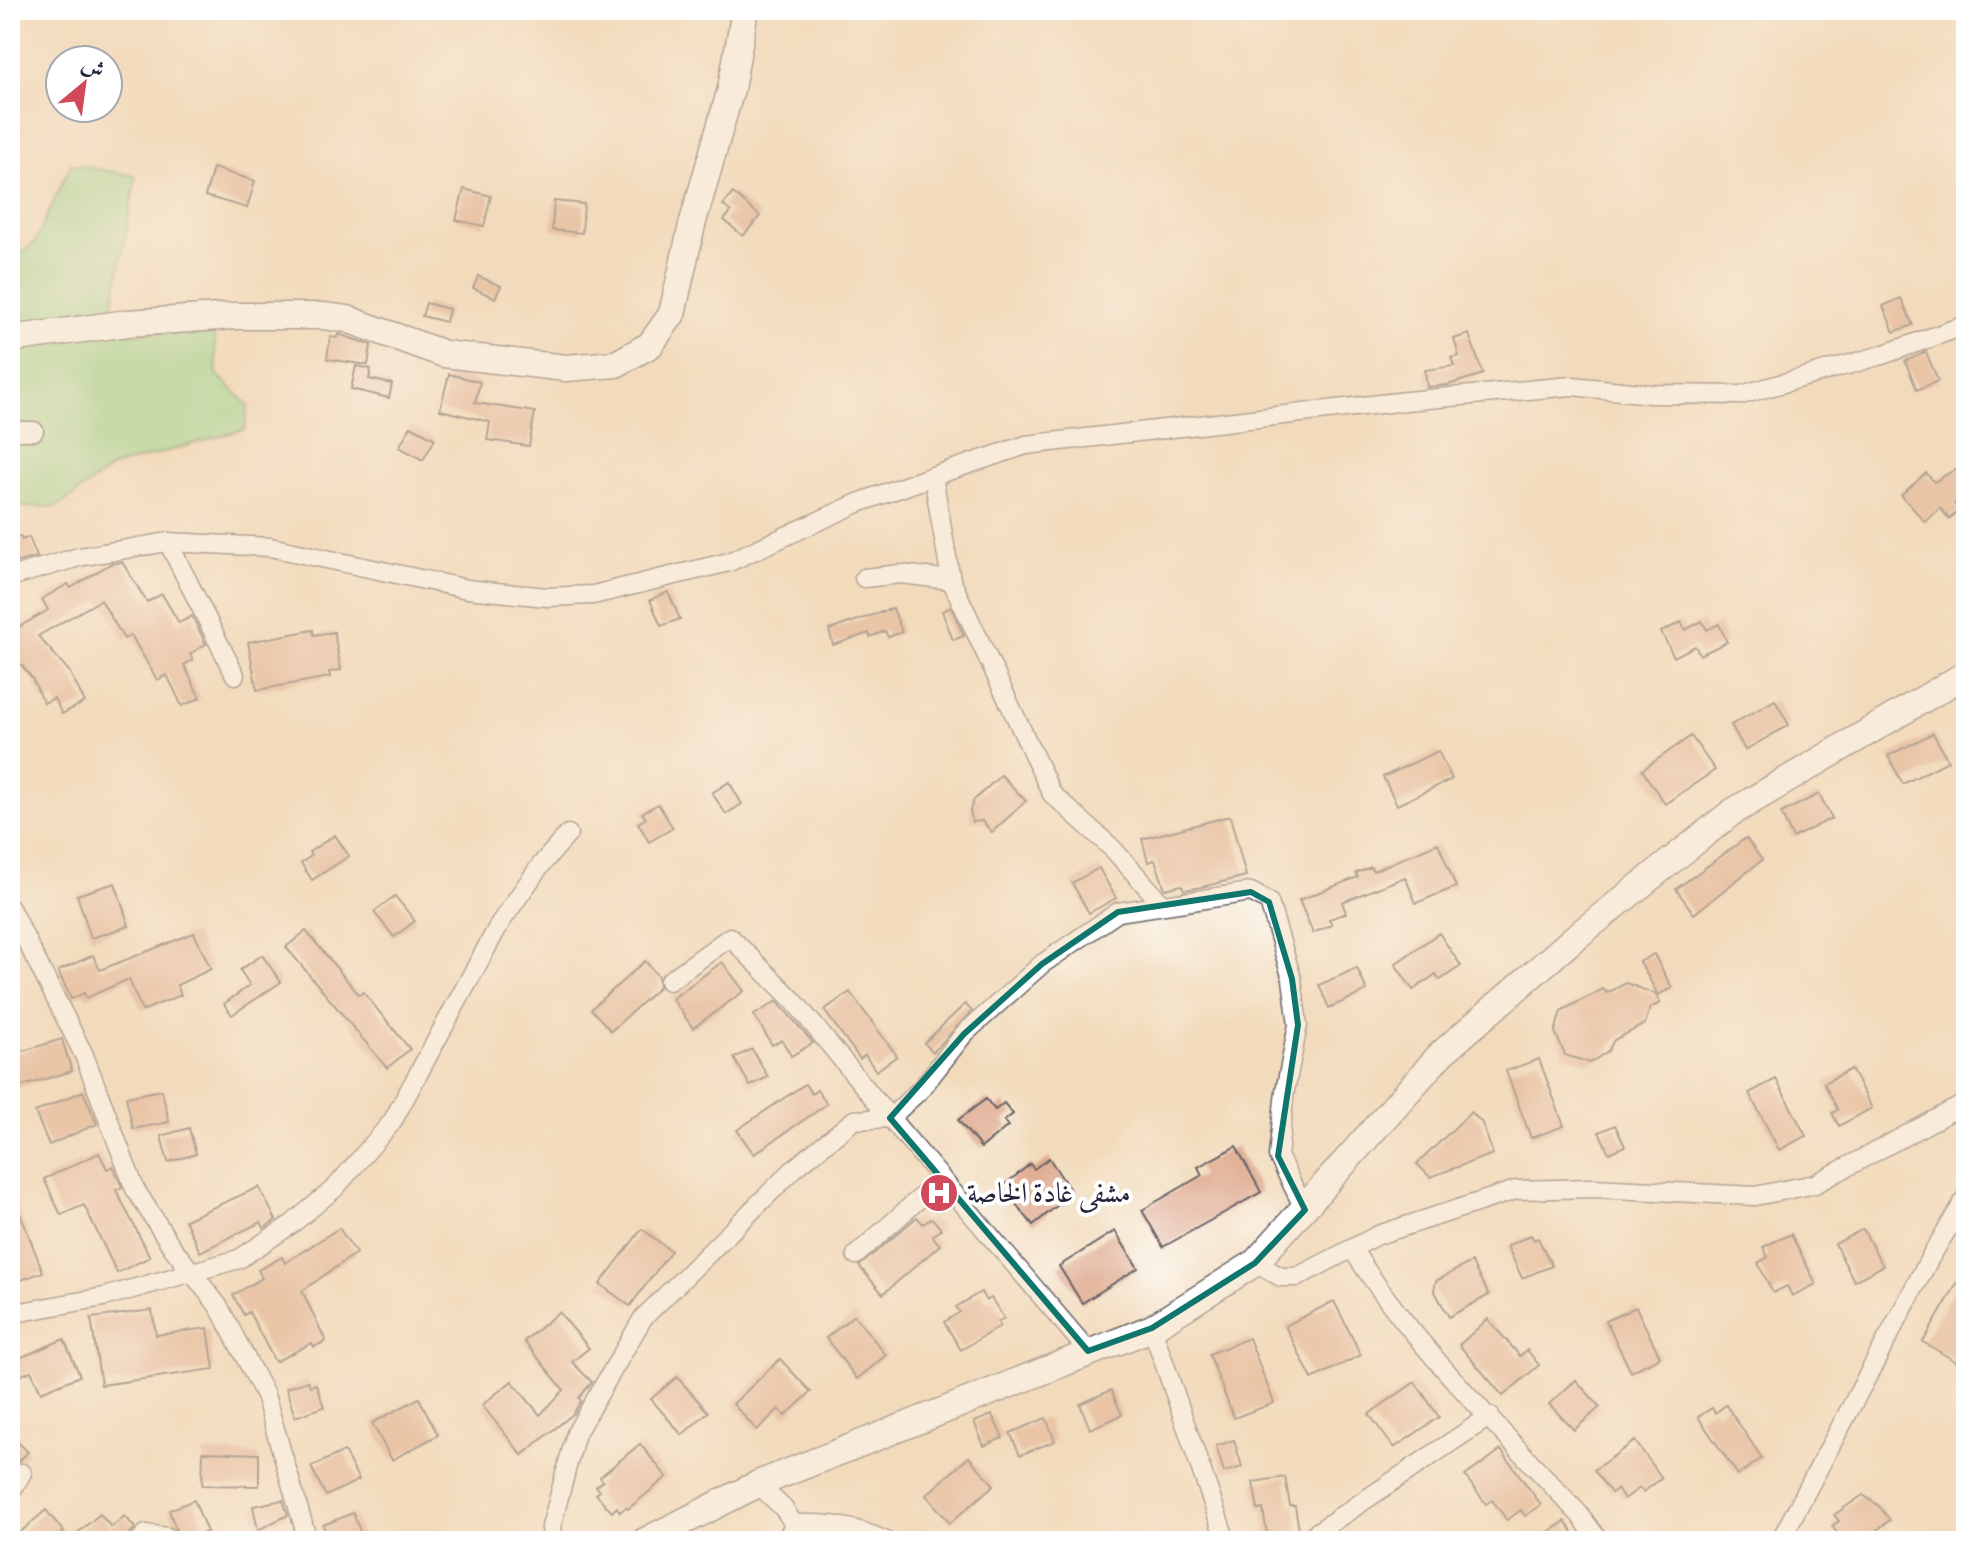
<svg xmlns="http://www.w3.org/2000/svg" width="1976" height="1551" viewBox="0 0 1976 1551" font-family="Alegreya,Amiri,serif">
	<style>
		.green { fill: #95d991; stroke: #5c7e66; stroke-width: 2 }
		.building { fill: #dea88b }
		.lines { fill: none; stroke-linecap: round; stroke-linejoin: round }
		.street-casing { stroke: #6b6368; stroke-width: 21 }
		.secondary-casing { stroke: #6b6368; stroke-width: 29 }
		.street { stroke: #fff; stroke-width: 18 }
		.secondary { stroke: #fff; stroke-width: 26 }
		.marked { fill: none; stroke: #0f766e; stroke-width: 6; stroke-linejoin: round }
		.labels { text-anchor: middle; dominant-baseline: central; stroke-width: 8; stroke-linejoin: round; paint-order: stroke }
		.poi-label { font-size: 28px; fill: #22223b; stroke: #fff; text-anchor: start }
	</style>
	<rect width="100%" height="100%" fill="#fff"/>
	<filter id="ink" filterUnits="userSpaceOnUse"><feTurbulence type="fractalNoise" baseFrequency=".0125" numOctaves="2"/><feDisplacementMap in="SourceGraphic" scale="16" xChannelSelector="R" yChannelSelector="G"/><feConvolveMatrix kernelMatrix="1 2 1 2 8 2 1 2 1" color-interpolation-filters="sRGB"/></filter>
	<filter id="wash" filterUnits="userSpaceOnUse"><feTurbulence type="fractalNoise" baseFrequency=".006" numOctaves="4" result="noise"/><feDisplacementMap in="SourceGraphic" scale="32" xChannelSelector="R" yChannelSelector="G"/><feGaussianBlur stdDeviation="1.8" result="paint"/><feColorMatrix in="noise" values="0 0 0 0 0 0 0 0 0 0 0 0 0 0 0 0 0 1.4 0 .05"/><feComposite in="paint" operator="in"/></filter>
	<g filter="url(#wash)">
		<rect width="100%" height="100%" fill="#f2dbbb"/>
		<polygon class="green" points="71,164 136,176 108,332 214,334 217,374 248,405 245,429 113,467 57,507 10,507 10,262 35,242"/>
		<g id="blocks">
			<g class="building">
				<polygon points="213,168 255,181 247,208 205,196"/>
				<polygon points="464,189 491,196 484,226 456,220"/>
				<polygon points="733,193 760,216 743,236 724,220 731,212 723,205"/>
				<polygon points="554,201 584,204 582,233 552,230"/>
				<polygon points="478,276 501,286 495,298 473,288"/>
				<polygon points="1901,298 1913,325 1894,332 1883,306"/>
				<polygon points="426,303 449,309 446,322 422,316"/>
				<polygon points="338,334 371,345 368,365 327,359 330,337 337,338"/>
				<polygon points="1469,334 1483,374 1448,385 1427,387 1425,370 1454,366 1451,358 1459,356 1454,339"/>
				<polygon points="1926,352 1938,381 1917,390 1905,361"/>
				<polygon points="356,366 371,369 369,379 392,384 389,398 351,389"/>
				<polygon points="449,374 480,382 475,403 535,412 529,446 487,440 490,422 440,410"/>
				<polygon points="411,426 435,439 423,460 399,447"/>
				<polygon points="1966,463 1966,497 1954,504 1960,510 1949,519 1940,508 1925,522 1901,495 1926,473 1934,482"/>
				<polygon points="20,536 22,540 29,537 37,557 10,564 10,540"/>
				<polygon points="122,562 147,602 162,594 179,623 192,616 206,644 190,654 193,660 184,665 200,698 182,706 167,675 157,680 131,635 124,639 101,600 38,636 69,671 85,702 62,714 54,698 44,703 32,678 10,651 10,618 19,627 48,610 42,599 68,584 71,588 110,564"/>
				<polygon points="668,592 680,619 661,626 650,600"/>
				<polygon points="951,607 964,636 953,640 942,611"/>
				<polygon points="893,608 902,632 888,637 885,631 870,637 869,633 833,645 829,630"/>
				<polygon points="1702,621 1707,630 1719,624 1727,642 1700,655 1695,646 1674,657 1661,632 1681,622 1685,630"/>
				<polygon points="313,630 314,635 334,632 341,670 329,672 330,677 257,690 248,642"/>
				<polygon points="1775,700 1789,725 1745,750 1731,725"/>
				<polygon points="1933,733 1948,761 1903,784 1888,756"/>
				<polygon points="1691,736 1715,770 1665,804 1642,770"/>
				<polygon points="1438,751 1452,779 1397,805 1383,777"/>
				<polygon points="1001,775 1026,801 992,832 982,821 972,822 970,810 974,800"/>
				<polygon points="729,782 742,804 726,814 712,793"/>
				<polygon points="1819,794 1832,818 1793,838 1781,813"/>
				<polygon points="658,804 673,828 649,842 638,823 646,818 642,813"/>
				<polygon points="1230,816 1246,876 1202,887 1184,890 1182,885 1165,889 1155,860 1148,862 1142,839"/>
				<polygon points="335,835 349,856 312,880 301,863 311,856 309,852"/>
				<polygon points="1746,838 1762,860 1694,914 1676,889"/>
				<polygon points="1438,843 1456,887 1416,903 1405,877 1342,902 1346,913 1329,919 1332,925 1313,933 1299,900 1358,877 1356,873 1371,867 1373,871"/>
				<polygon points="1099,868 1116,898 1089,913 1072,883"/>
				<polygon points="115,883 129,926 91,938 77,895"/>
				<polygon points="395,896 415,921 394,937 374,912"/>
				<polygon points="306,931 359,995 363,992 410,1049 387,1068 286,947"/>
				<polygon points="194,933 211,969 177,985 181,995 142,1011 129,979 86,998 84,993 71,999 58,971 93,955 100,970"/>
				<polygon points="1439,933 1461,966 1440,980 1436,974 1413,990 1395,964"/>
				<polygon points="1654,954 1672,988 1658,995 1640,962"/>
				<polygon points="262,955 281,982 232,1015 224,1004 250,985 240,970"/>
				<polygon points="645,961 658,976 659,987 611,1031 591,1009"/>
				<polygon points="722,962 744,991 693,1028 672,999"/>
				<polygon points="1357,968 1367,991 1329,1008 1319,985"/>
				<polygon points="1626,983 1655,994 1660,1003 1650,1008 1645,1024 1614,1040 1608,1051 1590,1063 1565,1055 1555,1032 1561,1011 1603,989 1607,993"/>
				<polygon points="850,992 897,1056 876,1071 865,1055 860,1059 824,1010"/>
				<polygon points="777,1001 813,1043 791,1056 782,1040 772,1045 754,1015"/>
				<polygon points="965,1004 972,1011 933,1052 924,1043"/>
				<polygon points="62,1039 72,1071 13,1089 10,1055"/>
				<polygon points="752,1049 768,1077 750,1086 734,1058"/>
				<polygon points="1539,1059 1564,1126 1531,1138 1506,1071"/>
				<polygon points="1851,1069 1872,1108 1839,1126 1832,1113 1838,1110 1824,1083"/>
				<polygon points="1776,1079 1806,1136 1779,1150 1749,1093"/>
				<polygon points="805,1084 812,1094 817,1090 827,1104 754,1154 737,1130"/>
				<polygon points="162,1090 169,1122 133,1129 126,1097"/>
				<polygon points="83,1091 97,1124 49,1145 35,1112"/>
				<polygon points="986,1099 995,1110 1004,1103 1013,1114 1004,1121 1008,1126 981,1148 958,1120"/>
				<polygon points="1471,1112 1482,1123 1493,1154 1430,1177 1417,1164"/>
				<polygon points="1615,1125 1625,1146 1609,1153 1599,1132"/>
				<polygon points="189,1128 196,1154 168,1162 161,1136"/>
				<polygon points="1236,1146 1261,1192 1163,1247 1142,1210 1202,1175 1198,1167"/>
				<polygon points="99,1153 107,1169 113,1166 122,1187 116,1190 150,1257 117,1273 84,1205 61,1215 44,1179"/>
				<polygon points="1049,1158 1070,1190 1065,1194 1068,1197 1033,1225 1002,1187 1030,1164 1034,1169"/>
				<polygon points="259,1187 276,1220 264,1228 261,1222 200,1252 185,1220"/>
				<polygon points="10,1188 43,1272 10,1284"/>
				<polygon points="917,1217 923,1224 932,1218 941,1229 932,1236 940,1245 883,1294 859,1266"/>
				<polygon points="339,1228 356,1253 302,1291 326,1341 314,1347 312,1343 275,1362 249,1312 244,1315 233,1295 262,1278 258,1270 282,1257 285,1263"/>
				<polygon points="642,1229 671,1251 630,1306 600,1284"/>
				<polygon points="1863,1229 1883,1266 1854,1281 1835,1244"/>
				<polygon points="1115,1231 1138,1268 1082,1303 1059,1266"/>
				<polygon points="1791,1234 1816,1284 1792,1296 1787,1286 1773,1293 1758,1263 1768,1257 1763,1247"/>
				<polygon points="1531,1235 1534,1240 1538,1238 1552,1266 1522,1278 1507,1246"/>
				<polygon points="1471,1262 1489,1295 1449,1317 1434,1290 1436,1281"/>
				<polygon points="1966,1268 1966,1354 1960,1364 1923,1342"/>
				<polygon points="981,1292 986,1301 991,1298 1004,1318 998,1322 1000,1326 961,1350 944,1322 960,1312 956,1307"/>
				<polygon points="1334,1301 1361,1355 1312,1379 1285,1326"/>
				<polygon points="1636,1307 1660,1357 1631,1372 1606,1321"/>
				<polygon points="152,1310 156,1335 208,1328 214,1369 101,1385 91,1318"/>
				<polygon points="559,1312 589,1348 572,1362 592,1382 579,1398 581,1401 573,1414 522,1455 482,1405 512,1381 540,1415 564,1390 524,1341"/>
				<polygon points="854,1315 886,1355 857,1379 826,1338"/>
				<polygon points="1488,1319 1520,1356 1527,1350 1539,1365 1503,1396 1459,1345"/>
				<polygon points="1249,1338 1274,1403 1234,1418 1209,1354"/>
				<polygon points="64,1339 80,1376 41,1392 31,1371 10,1380 10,1362"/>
				<polygon points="780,1359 811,1392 785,1416 779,1409 757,1430 733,1404"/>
				<polygon points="677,1377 708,1412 682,1435 651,1399"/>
				<polygon points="1576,1380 1600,1407 1574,1430 1549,1404"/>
				<polygon points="308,1381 310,1386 316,1384 324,1407 295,1417 286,1388"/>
				<polygon points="1415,1382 1439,1417 1394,1448 1369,1414"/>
				<polygon points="1111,1390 1122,1415 1090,1429 1080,1404"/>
				<polygon points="419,1398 438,1435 392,1460 372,1423"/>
				<polygon points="1726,1405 1762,1458 1738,1475 1698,1417 1712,1408 1715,1413"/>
				<polygon points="992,1415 1003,1438 984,1446 974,1422"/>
				<polygon points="1046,1418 1055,1441 1020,1455 1010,1433"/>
				<polygon points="10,1434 28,1452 10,1470"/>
				<polygon points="1234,1440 1242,1467 1224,1472 1216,1446"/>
				<polygon points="1635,1441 1662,1478 1643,1492 1640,1488 1624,1499 1617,1489 1611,1493 1594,1470"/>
				<polygon points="640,1444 667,1477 628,1509 626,1507 620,1512 617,1507 612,1512 596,1494 600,1491 596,1486 603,1481 600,1477"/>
				<polygon points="1501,1450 1541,1505 1525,1516 1521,1510 1507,1520 1492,1500 1486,1504 1465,1476"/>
				<polygon points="344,1451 359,1480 326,1496 311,1467"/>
				<polygon points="203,1452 259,1454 259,1486 202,1485"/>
				<polygon points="969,1457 994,1485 950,1523 926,1495"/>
				<polygon points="1285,1477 1290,1506 1295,1506 1299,1530 1293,1536 1268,1540 1263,1509 1258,1510 1253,1482"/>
				<polygon points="1863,1495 1879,1506 1890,1520 1862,1541 1843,1541 1832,1526 1839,1521 1834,1515"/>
				<polygon points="194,1500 207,1532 180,1541 169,1510"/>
				<polygon points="283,1500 288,1515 258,1530 253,1506"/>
				<polygon points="46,1510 64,1532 54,1541 10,1541"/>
				<polygon points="353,1513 364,1541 329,1541 323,1525"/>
				<polygon points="100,1514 111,1527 125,1516 135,1528 123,1541 68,1541"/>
				<polygon points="1565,1521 1579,1541 1536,1541"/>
			</g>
		</g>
	</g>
	<g filter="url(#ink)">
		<use href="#blocks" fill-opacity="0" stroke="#6b6368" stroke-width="2"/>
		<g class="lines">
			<g class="street-casing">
				<g id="street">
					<polyline points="10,431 34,431"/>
					<polyline points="933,476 1026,445 1406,401 1572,386 1651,394 1741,395 1882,355 1966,325"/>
					<polyline points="168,542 235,675"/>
					<polyline points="10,577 79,557 168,542 270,547 467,589 547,597 593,595 729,562 858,503 933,476 951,580 1052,794 1112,848 1163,905"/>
					<polyline points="864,578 901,574 951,580"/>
					<polyline points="10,908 84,1055 135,1189 172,1247 219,1307 265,1395 308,1541"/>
					<polyline points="669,981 730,937 793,1000 890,1118 921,1089 964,1034 1042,964 1118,912 1251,892 1269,902 1292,979 1298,1025 1285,1091 1278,1156 1305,1210"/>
					<path d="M1353 1250C1415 1348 1502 1430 1580 1515L1599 1541"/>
					<polyline points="856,1255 940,1180"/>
					<polyline points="1255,1263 1281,1277 1297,1277 1378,1235 1516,1190 1594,1188 1755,1196 1815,1184 1966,1103"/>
					<polyline points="10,1314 104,1297 239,1259 292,1224 335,1188 392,1122 500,923 540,866 568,834"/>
					<polyline points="1152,1328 1226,1541"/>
					<polyline points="758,1484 784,1509 794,1524 786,1541"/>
					<polyline points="10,1493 22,1473"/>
					<path d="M794 1524C828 1523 854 1526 886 1541"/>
					<polyline points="139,1541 146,1534 167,1537 168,1541"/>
					<polyline points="552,1541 551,1527 576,1433 643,1318 795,1168 854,1120 890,1118 1088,1351"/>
					<polyline points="1304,1541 1490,1416"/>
					<polyline points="1780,1541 1930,1258 1966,1198"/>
				</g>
			</g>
			<g class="secondary-casing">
				<g id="secondary">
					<polyline points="10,339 128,323 234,316 323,316 347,319 444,354 566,368 616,364 650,345 672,314 692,225 731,89 745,10"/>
					<polyline points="645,1541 758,1484 1152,1328 1255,1263 1441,1054 1572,940 1731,813 1966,674"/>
				</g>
			</g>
			<use href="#street" class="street"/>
			<use href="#secondary" class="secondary"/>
		</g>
	</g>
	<path d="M0 0H1976V1551H0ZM1251 892 1269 902 1292 979 1298 1025 1278 1156 1305 1210 1255 1263 1152 1328 1088 1351 890 1118 964 1034 1042 964 1118 912Z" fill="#f2dbbb" fill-opacity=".55" fill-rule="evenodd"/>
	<path class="marked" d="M1251 892 1269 902 1292 979 1298 1025 1278 1156 1305 1210 1255 1263 1152 1328 1088 1351 890 1118 964 1034 1042 964 1118 912Z"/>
	<defs>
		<g id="hospital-disc" transform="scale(2)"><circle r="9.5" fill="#d1495b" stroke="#fff"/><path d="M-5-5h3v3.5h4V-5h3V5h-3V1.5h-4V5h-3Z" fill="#fff"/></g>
	</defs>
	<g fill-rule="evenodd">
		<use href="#hospital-disc" x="939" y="1193"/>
	</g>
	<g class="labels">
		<g class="poi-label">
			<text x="967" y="1193">مشفى غادة الخاصة</text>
		</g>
	</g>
	<rect width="1976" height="1551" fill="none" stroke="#fff" stroke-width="40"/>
	<g transform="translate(84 84) rotate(29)"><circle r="38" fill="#ffffff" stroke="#a7a7b1" stroke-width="2"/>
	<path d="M0-6L14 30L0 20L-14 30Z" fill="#d1495b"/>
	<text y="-12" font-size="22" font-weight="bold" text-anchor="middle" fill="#22223b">ش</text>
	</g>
</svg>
